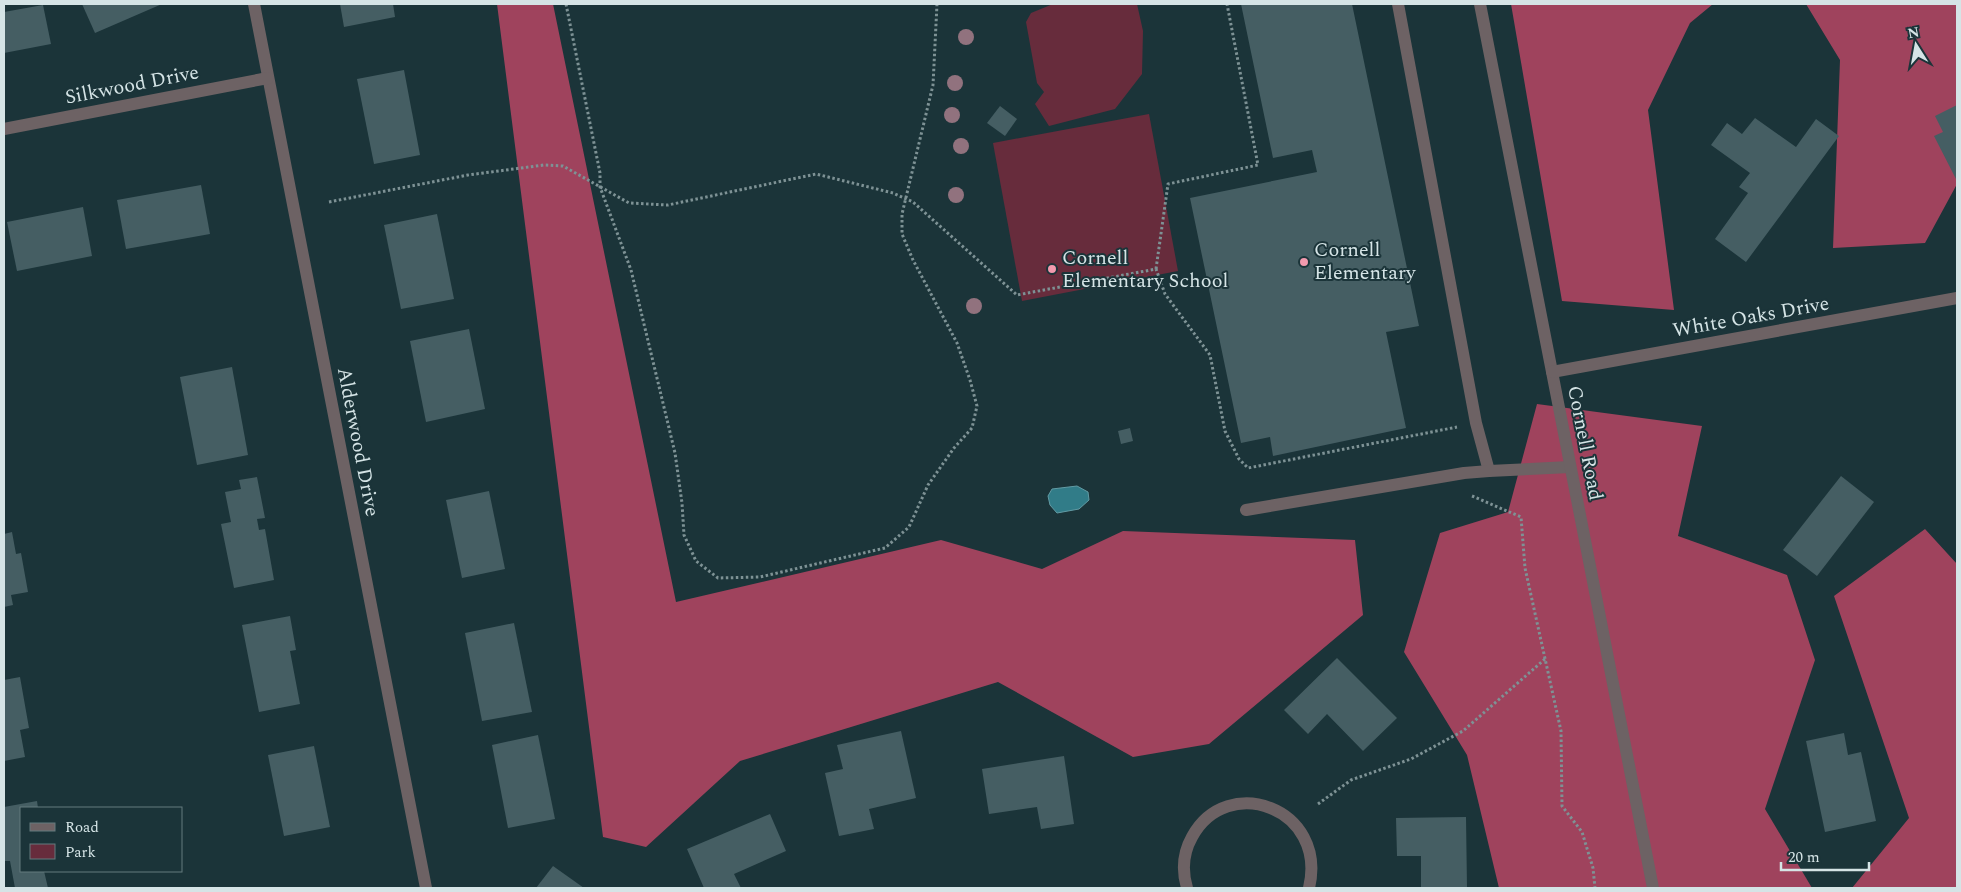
<svg xmlns="http://www.w3.org/2000/svg" width="1961" height="892" viewBox="0 0 1961 892" font-family="Spectral,serif">
	<style>
		.green { fill: #672c3c }
		.forest { fill: #9f435d }
		.water { fill: #317c88; stroke: #629ba4 }
		.building { fill: #455e63 }
		.lines { fill: none; stroke-linecap: round; stroke-linejoin: round }
		.path { stroke: #7e9295; stroke-width: 3; stroke-dasharray: 2.5 2.5; stroke-linecap: butt }
		.service { stroke: #6d6264; stroke-width: 12 }
		.minor { stroke: #6d6264; stroke-width: 12 }
		.tree { fill: #91727e }
		.poi-dot { fill: #f29aae; stroke: #1b3439; stroke-width: 2 }
		.labels { text-anchor: middle; dominant-baseline: central; stroke-width: 4; stroke-linejoin: round; paint-order: stroke }
		.street-label { font-size: 20px; fill: #d5e4e6; stroke: #1b3439 }
		.poi-label { font-size: 20px; fill: #d5e4e6; stroke: #1b3439; text-anchor: start }
	</style>
	<rect width="100%" height="100%" fill="#1b3439"/>
	<g class="green">
		<polygon points="1053,4 1137,4 1143,31 1142,74 1115,109 1049,126 1035,104 1044,92 1037,83 1026,22 1031,13"/>
		<polygon points="1149,114 1178,271 1022,301 993,143"/>
	</g>
	<g class="forest">
		<polygon points="497,4 553,4 676,602 941,540 1042,569 1123,531 1355,540 1363,615 1209,744 1133,757 998,682 740,761 646,847 603,837"/>
		<polygon points="1511,4 1713,4 1690,23 1648,110 1674,310 1562,301"/>
		<polygon points="1806,4 1957,4 1957,184 1925,243 1833,248 1840,60"/>
		<polygon points="1537,404 1702,426 1678,536 1787,575 1815,660 1765,809 1812,888 1499,888 1467,755 1404,652 1440,533 1508,512"/>
		<polygon points="1925,529 1957,564 1957,888 1852,888 1909,818 1834,596"/>
	</g>
	<polygon class="water" points="1077,486 1088,492 1089,500 1079,509 1057,513 1050,505 1048,496 1052,489"/>
	<g class="building">
		<polygon points="82,4 162,4 95,33"/>
		<polygon points="340,4 393,4 395,17 344,27"/>
		<polygon points="1241,4 1352,4 1419,326 1386,332 1406,428 1273,456 1270,437 1241,443 1190,198 1317,172 1312,150 1273,158"/>
		<polygon points="43,5 51,44 4,53 4,12"/>
		<polygon points="404,70 420,155 374,164 357,79"/>
		<polygon points="1957,105 1957,178 1956,179 1934,136 1943,132 1935,116"/>
		<polygon points="1000,106 1017,119 1005,136 987,123"/>
		<polygon points="1755,118 1796,147 1816,119 1839,136 1746,262 1715,239 1748,193 1739,187 1750,173 1711,145 1727,123 1742,134"/>
		<polygon points="201,185 210,234 126,249 117,200"/>
		<polygon points="83,207 92,256 17,271 7,222"/>
		<polygon points="437,214 454,299 401,309 384,225"/>
		<polygon points="469,329 485,409 426,422 410,341"/>
		<polygon points="232,367 248,455 197,465 180,377"/>
		<polygon points="1130,428 1133,441 1121,444 1118,431"/>
		<polygon points="1841,476 1874,502 1817,576 1783,550"/>
		<polygon points="257,477 265,518 257,519 259,530 265,529 274,580 234,588 221,524 231,522 225,492 241,489 239,480"/>
		<polygon points="489,491 505,569 462,578 446,500"/>
		<polygon points="12,532 16,554 21,553 28,592 11,595 13,605 4,607 4,534"/>
		<polygon points="290,616 296,650 290,651 300,704 259,712 242,625"/>
		<polygon points="514,623 532,712 482,721 465,633"/>
		<polygon points="1337,658 1397,718 1363,751 1327,714 1308,734 1284,710"/>
		<polygon points="20,677 29,728 20,730 25,757 4,761 4,680"/>
		<polygon points="901,731 916,798 869,809 874,829 839,836 825,773 843,769 837,745"/>
		<polygon points="1844,733 1848,755 1861,752 1876,821 1825,832 1806,741"/>
		<polygon points="538,735 555,819 508,828 492,745"/>
		<polygon points="314,746 330,827 284,836 268,755"/>
		<polygon points="1064,756 1074,824 1041,829 1037,807 989,814 982,769"/>
		<polygon points="37,801 38,808 21,808 21,871 44,871 48,888 15,888 10,861 5,861 4,854 4,807"/>
		<polygon points="770,814 786,851 734,874 741,888 704,888 687,849"/>
		<polygon points="1466,817 1467,888 1421,888 1421,856 1397,856 1396,818"/>
		<polygon points="553,866 584,888 536,888"/>
	</g>
	<g class="lines">
		<g class="path">
			<polyline points="566,4 600,173 600,187 631,270 675,453 682,503 684,535 696,561 718,578 760,577 885,548 909,527 928,485 954,448 972,428 977,406 970,380 957,343 913,260 902,234 902,214 933,85 937,4"/>
			<polyline points="329,202 468,175 544,165 563,166 629,203 668,205 816,174 893,193 913,202 1017,295 1156,269 1165,294 1210,355 1225,431 1239,459 1248,468 1457,427"/>
			<polyline points="1156,269 1168,184 1258,165 1227,4"/>
			<polyline points="1472,496 1521,517 1525,568 1561,731 1562,806 1582,832 1593,868 1595,888"/>
			<polyline points="1318,804 1351,780 1411,759 1463,731 1545,659"/>
		</g>
		<g class="service">
			<polyline points="1398,4 1476,423 1489,471"/>
			<polyline points="1246,510 1464,473 1489,471 1570,467"/>
		</g>
		<g class="minor">
			<polyline points="254,4 426,888"/>
			<polyline points="1480,4 1653,888"/>
			<polyline points="4,129 268,78"/>
			<polyline points="1552,372 1957,298"/>
			<path d="M1187 888C1182 871 1183 853 1192 837 1227 772 1328 808 1309 888"/>
		</g>
	</g>
	<g class="tree">
		<circle cx="966" cy="37" r="8"/>
		<circle cx="955" cy="83" r="8"/>
		<circle cx="952" cy="115" r="8"/>
		<circle cx="961" cy="146" r="8"/>
		<circle cx="956" cy="195" r="8"/>
		<circle cx="974" cy="306" r="8"/>
	</g>
	<g class="poi-dot">
		<circle cx="1304" cy="262" r="5"/>
		<circle cx="1052" cy="269" r="5"/>
	</g>
	<g class="labels">
		<g class="street-label">
			<text transform="translate(132 85) rotate(-11)">Silkwood Drive</text>
			<text transform="translate(1751 317) rotate(-10)">White Oaks Drive</text>
			<text transform="translate(358 442) rotate(79)">Alderwood Drive</text>
			<text transform="translate(1585 443) rotate(79)">Cornell Road</text>
		</g>
		<g class="poi-label">
			<text x="1314" y="250">Cornell<tspan x="1314" dy="23">Elementary</tspan></text>
			<text x="1062" y="258">Cornell<tspan x="1062" dy="23">Elementary School</tspan></text>
		</g>
	</g>
	<rect width="1961" height="892" fill="none" stroke="#d5e4e6" stroke-width="10"/>
	<rect x="20" y="807" width="162" height="65" fill="#1b3439" stroke="#657a7e"/>
	<rect x="30" y="823" width="25" height="8" fill="#6d6264" stroke="#657a7e"/>
	<text x="65" y="832" font-size="15" fill="#d5e4e6">Road</text>
	<rect x="30" y="844" width="25" height="15" fill="#672c3c" stroke="#657a7e"/>
	<text x="65" y="857" font-size="15" fill="#d5e4e6">Park</text>
	<g transform="translate(1916 45) rotate(349)" stroke="#1b3439" stroke-width="4" paint-order="stroke">
	<path d="M0-4L9 19L0 12L-9 19Z" fill="#d5e4e6"/>
	<text y="-8" font-size="14" font-weight="bold" text-anchor="middle" fill="#d5e4e6">N</text>
	</g>
	<path d="M1781 862v8h88v-8" fill="none" stroke="#d5e4e6" stroke-width="2.5"/>
	<text x="1788" y="862" font-size="15" fill="#d5e4e6" stroke="#1b3439" stroke-width="4" paint-order="stroke">20 m</text>
</svg>
